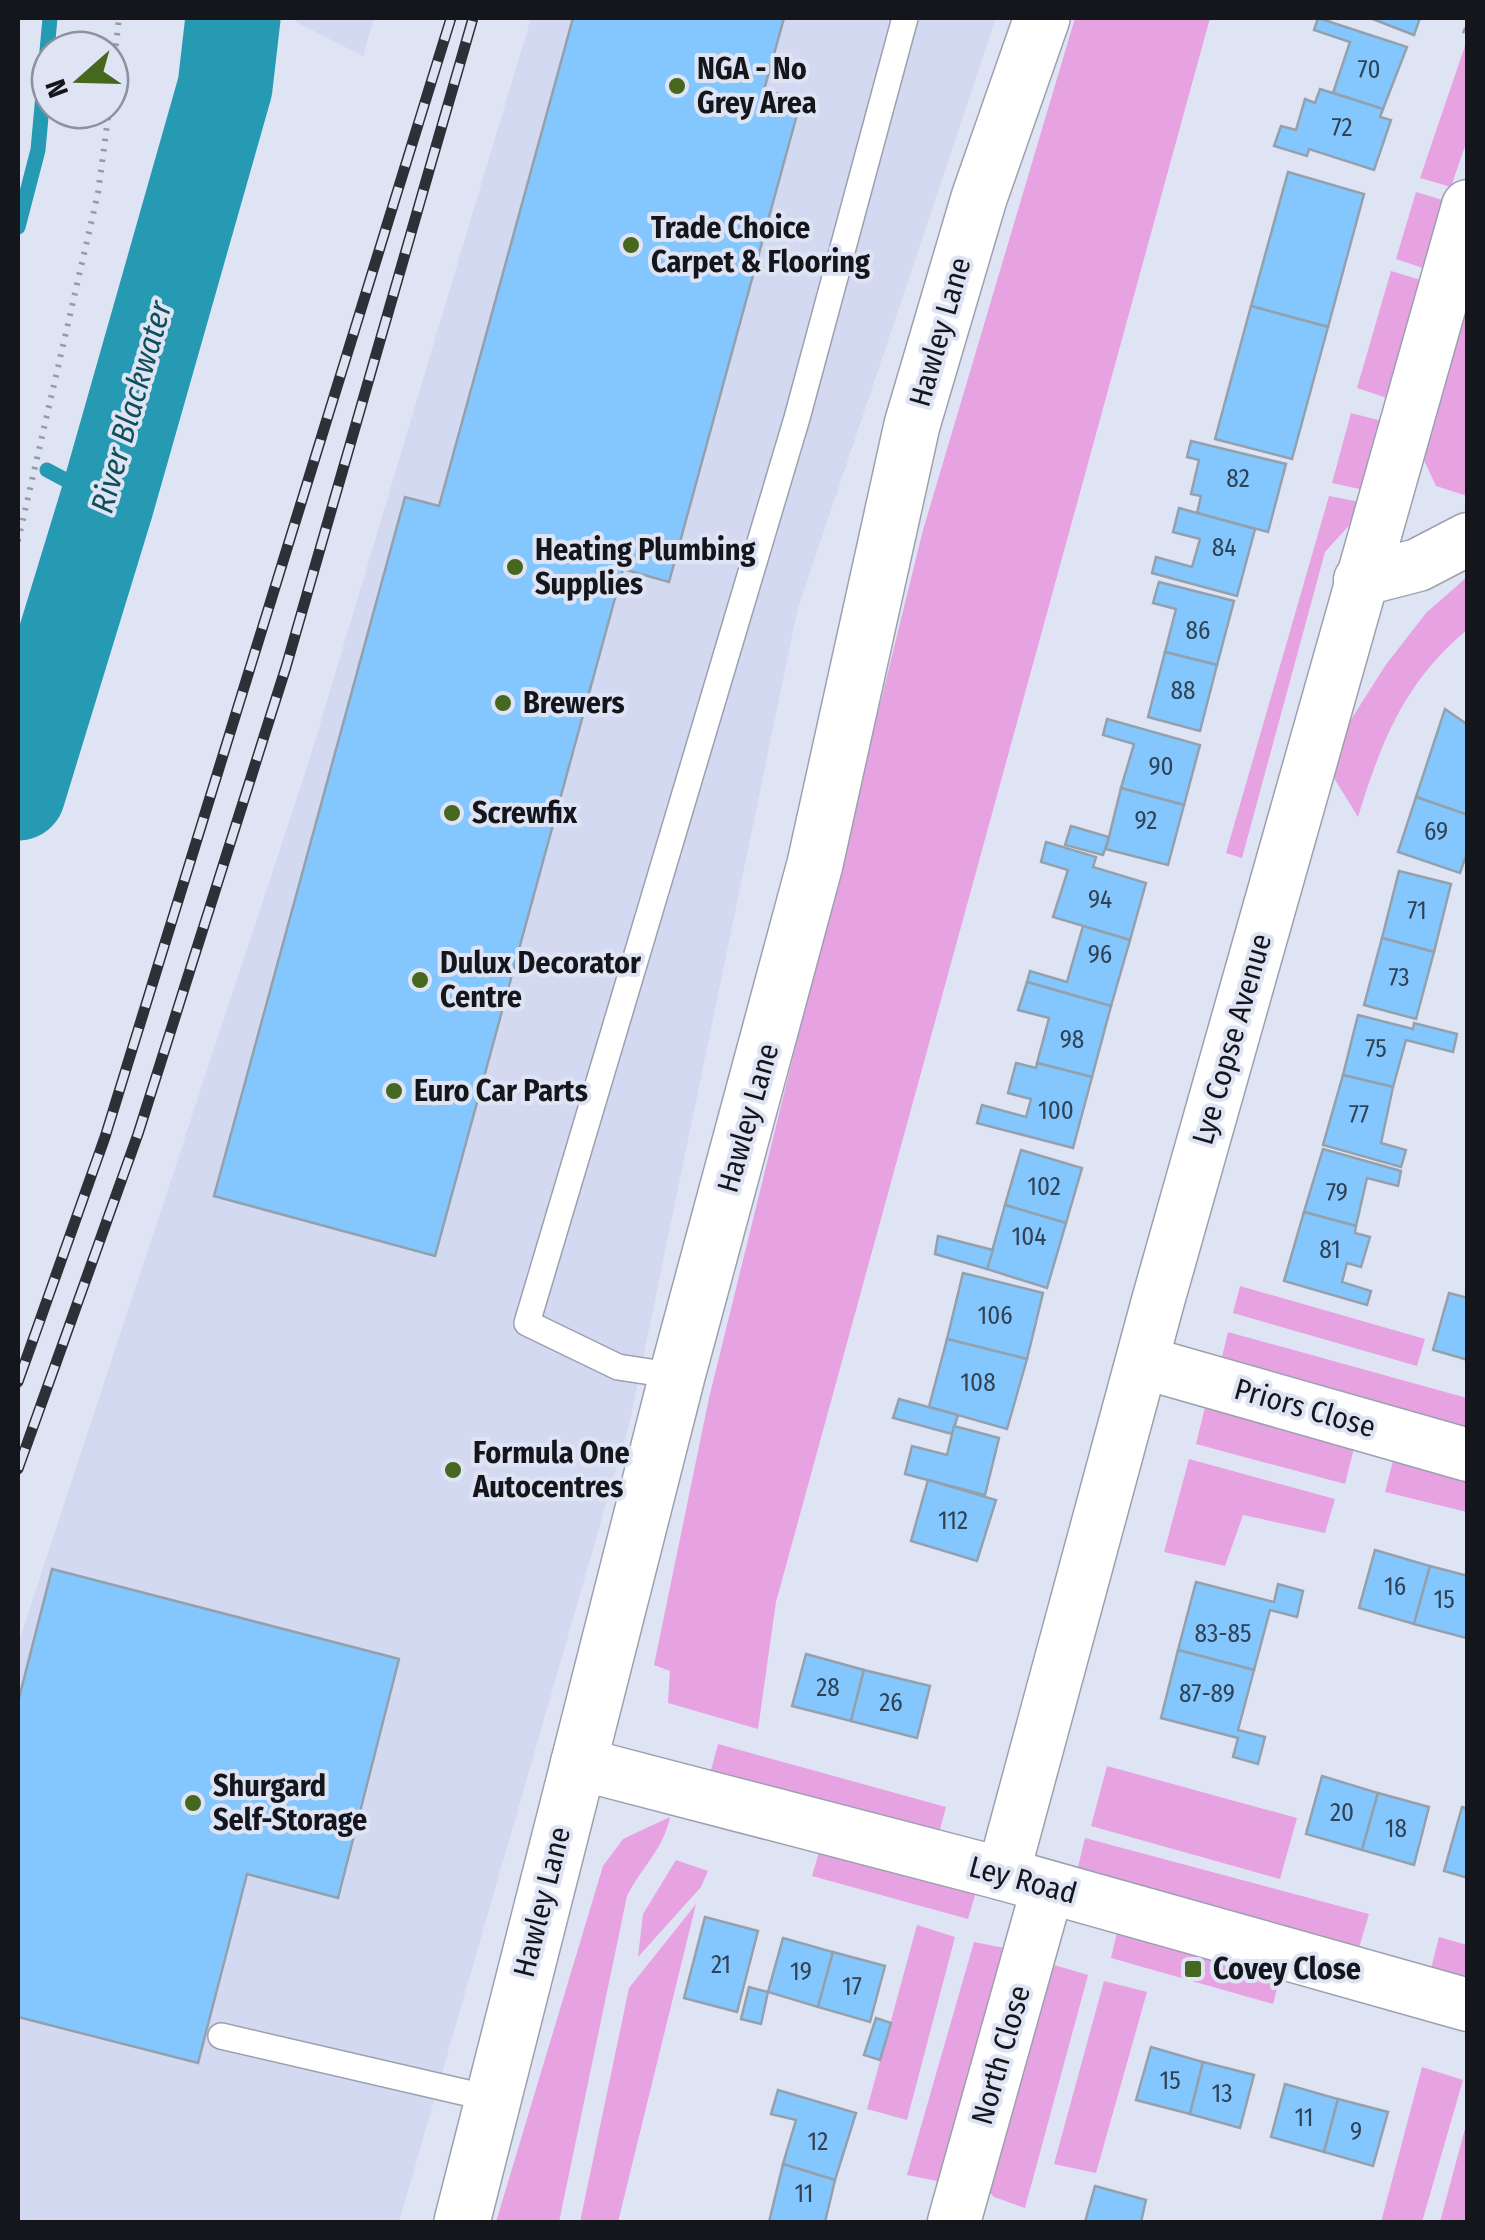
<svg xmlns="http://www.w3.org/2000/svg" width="1485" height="2240" viewBox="0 0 1485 2240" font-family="'Fira Sans Condensed',sans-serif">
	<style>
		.built { fill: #d2d9f0 }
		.green { fill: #e7a2e2 }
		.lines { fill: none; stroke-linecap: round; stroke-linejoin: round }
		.stream { stroke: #259ab2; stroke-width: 15 }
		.river { stroke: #259ab2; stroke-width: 95 }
		.building { fill: #84c7fe; stroke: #94a1ad; stroke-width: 2.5 }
		.service-casing { stroke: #9ca0af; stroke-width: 28 }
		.minor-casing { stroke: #9ca0af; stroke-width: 55 }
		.secondary-casing { stroke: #9ca0af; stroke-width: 58 }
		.path { stroke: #979ba7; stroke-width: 6; stroke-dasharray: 2.5 8; stroke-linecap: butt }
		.service { stroke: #fff; stroke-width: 25 }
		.minor { stroke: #fff; stroke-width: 52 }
		.secondary { stroke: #fff; stroke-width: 55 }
		.rail-casing { stroke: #2d3037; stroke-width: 11 }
		.rail { stroke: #dfe4f4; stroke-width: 8; stroke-dasharray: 22; stroke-linecap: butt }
		.poi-dot { fill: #45671e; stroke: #dfe4f4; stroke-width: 4 }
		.labels { text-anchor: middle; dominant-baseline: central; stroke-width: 8; stroke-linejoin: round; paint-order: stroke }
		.number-label { font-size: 25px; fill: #304254 }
		.poi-label { font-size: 30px; font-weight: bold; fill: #14161c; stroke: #dfe4f4; text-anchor: start }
		.street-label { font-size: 30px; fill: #14161c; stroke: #dfe4f4 }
		.water-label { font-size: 32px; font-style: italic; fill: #0f4e5b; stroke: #dfe4f4 }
	</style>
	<rect width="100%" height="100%" fill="#dfe4f4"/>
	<g class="built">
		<polygon points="296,18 374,18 363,56 296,22"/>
		<polygon points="531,18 996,18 797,612 630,1421 399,2222 18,2222 18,1644 309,761"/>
	</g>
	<g class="green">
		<polygon points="1075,18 1210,18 776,1602 758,1729 668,1703 670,1671 654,1665 709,1398 923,530"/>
		<polygon points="1467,40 1467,140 1451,187 1420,178"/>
		<polygon points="1416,192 1446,201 1426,269 1396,259"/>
		<polygon points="1391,271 1421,280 1390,399 1357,388"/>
		<polygon points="1467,288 1467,496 1436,486 1423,458"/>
		<polygon points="1351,413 1382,421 1364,490 1332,483"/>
		<polygon points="1329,496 1360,502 1354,520 1325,552 1242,858 1226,853"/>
		<path d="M1467 577V630C1405 681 1381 742 1358 817L1334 778 1340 737 1385 666 1426 613Z"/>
		<polygon points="1240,1286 1425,1339 1417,1366 1233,1313"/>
		<polygon points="1228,1332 1467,1398 1467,1437 1219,1369"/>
		<polygon points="1206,1403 1355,1444 1345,1484 1196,1444"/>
		<polygon points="1395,1453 1467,1471 1467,1512 1385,1492"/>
		<polygon points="1189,1459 1335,1499 1325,1533 1243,1515 1225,1566 1164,1552"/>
		<polygon points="718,1744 946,1807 939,1833 711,1770"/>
		<polygon points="1107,1766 1297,1818 1280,1879 1091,1826"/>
		<path d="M670 1817C664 1848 642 1867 627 1896L559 2222H496L603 1866 623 1839Z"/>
		<polygon points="1085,1838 1369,1914 1359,1948 1077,1871"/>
		<polygon points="820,1849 976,1892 968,1919 812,1876"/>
		<polygon points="676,1860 708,1871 701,1887 638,1957 643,1914"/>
		<polygon points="696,1904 618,2222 580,2222 629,1988"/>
		<polygon points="917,1925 955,1937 907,2120 867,2109"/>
		<polygon points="1118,1928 1281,1974 1273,2004 1111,1958"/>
		<polygon points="1439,1937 1467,1945 1467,1980 1431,1969"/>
		<polygon points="974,1942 1015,1950 954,2170 937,2181 907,2175"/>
		<polygon points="1044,1962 1088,1975 1025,2208 994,2197 985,2187"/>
		<polygon points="1104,1981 1147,1992 1096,2173 1054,2164"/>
		<polygon points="1422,2067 1463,2080 1422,2222 1381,2222"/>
		<polygon points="1467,2121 1467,2222 1440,2222"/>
	</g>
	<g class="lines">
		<g class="stream">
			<polyline points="18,227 38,150 50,18"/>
			<polyline points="47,470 107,502"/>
		</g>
		<polyline class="river" points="18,793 107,502 225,87 233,18"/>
	</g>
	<g class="building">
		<polygon points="573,18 784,18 764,90 801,100 669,582 623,569 435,1256 214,1196 405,497 439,506"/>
		<polygon points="1318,18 1407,47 1383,109 1333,93 1350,42 1314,30"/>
		<polygon points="1370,18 1420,18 1414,35"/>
		<polygon points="1320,89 1383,109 1380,117 1391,120 1374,170 1309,149 1307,156 1274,146 1281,126 1296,130 1305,99 1315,103"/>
		<polygon points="1288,172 1364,194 1328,327 1251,306"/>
		<polygon points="1251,306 1328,327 1292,459 1215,439"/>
		<polygon points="1191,441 1286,464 1268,532 1197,513 1201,496 1191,494 1199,460 1187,457"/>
		<polygon points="1179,508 1255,529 1237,596 1152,573 1156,557 1192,567 1200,539 1173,532"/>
		<polygon points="1159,582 1234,601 1217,665 1165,652 1176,609 1153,603"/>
		<polygon points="1165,652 1217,665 1200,731 1148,717"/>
		<polygon points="1445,709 1468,725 1468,815 1416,797"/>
		<polygon points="1107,719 1200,745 1184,805 1121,788 1134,744 1103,735"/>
		<polygon points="1121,788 1184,805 1168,865 1106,849"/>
		<polygon points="1416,797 1468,815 1468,850 1460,873 1398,852"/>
		<polygon points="1071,826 1109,837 1103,855 1065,845"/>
		<polygon points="1046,842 1096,857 1093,867 1146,883 1130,940 1053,917 1068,870 1041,862"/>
		<polygon points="1399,871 1451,884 1434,952 1382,938"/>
		<polygon points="1083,926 1130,940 1111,1006 1027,982 1030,971 1067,982"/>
		<polygon points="1382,938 1434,952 1416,1019 1364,1005"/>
		<polygon points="1027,982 1111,1006 1092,1077 1037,1063 1049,1018 1018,1010"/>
		<polygon points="1358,1015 1413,1029 1414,1023 1457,1034 1453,1052 1406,1040 1393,1087 1343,1075"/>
		<polygon points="1016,1063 1036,1068 1037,1063 1092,1077 1073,1148 977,1123 982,1105 1026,1117 1031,1099 1008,1093"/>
		<polygon points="1343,1075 1393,1087 1381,1143 1406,1150 1401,1167 1323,1145"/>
		<polygon points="1323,1149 1401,1171 1398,1186 1367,1178 1356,1226 1304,1212"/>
		<polygon points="1021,1150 1082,1168 1066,1223 1005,1205"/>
		<polygon points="1005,1205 1066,1223 1047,1288 987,1269"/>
		<polygon points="1304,1212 1356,1226 1355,1233 1370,1237 1361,1267 1347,1263 1342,1282 1371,1291 1367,1305 1284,1281"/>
		<polygon points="938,1236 993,1250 987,1269 935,1254"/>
		<polygon points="963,1273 1043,1293 1027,1359 947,1339"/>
		<polygon points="1449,1293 1468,1298 1468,1360 1433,1350"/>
		<polygon points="947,1339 1027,1359 1007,1429 929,1407"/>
		<polygon points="899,1399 958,1415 952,1434 893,1418"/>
		<polygon points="954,1426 999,1438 985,1495 905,1474 912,1446 947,1455"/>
		<polygon points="928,1480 996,1500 977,1561 911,1541"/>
		<polygon points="1375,1550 1430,1566 1414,1624 1359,1608"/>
		<polygon points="1430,1566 1468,1576 1466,1638 1414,1624"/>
		<polygon points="52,1569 399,1659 338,1898 247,1874 198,2063 18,2017 18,1702"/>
		<polygon points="1196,1582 1274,1602 1278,1584 1303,1591 1297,1617 1270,1610 1254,1670 1178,1650"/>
		<polygon points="1178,1650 1254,1670 1238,1730 1265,1737 1258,1764 1233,1757 1238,1738 1161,1718"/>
		<polygon points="806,1654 864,1670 851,1721 792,1706"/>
		<polygon points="864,1670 930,1686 917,1738 851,1721"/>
		<polygon points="1322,1776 1378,1793 1362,1850 1306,1834"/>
		<polygon points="1378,1793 1429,1807 1414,1865 1362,1850"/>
		<polygon points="1462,1807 1468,1809 1468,1878 1444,1871"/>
		<polygon points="705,1917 758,1931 737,2012 684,1998"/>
		<polygon points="783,1938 833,1952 818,2007 768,1992"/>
		<polygon points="833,1952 885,1966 870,2022 818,2007"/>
		<polygon points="749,1987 768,1992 761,2024 741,2019"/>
		<polygon points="876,2018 891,2023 880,2060 864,2055"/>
		<polygon points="1151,2047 1203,2062 1190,2114 1136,2100"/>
		<polygon points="1203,2062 1254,2075 1240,2128 1190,2114"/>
		<polygon points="1285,2084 1338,2099 1324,2152 1271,2137"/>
		<polygon points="778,2090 856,2113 835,2180 783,2164 796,2120 771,2114"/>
		<polygon points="1338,2099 1388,2112 1373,2166 1324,2152"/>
		<polygon points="783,2164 835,2180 825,2222 769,2222"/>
		<polygon points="1095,2186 1146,2200 1141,2222 1085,2222"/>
	</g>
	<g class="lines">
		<g class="service-casing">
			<g id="service">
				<polyline points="677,1376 618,1367 527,1323 797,418 905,18"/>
				<polyline points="221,2036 493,2099"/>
			</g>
		</g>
		<g class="minor-casing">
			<g id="minor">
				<polyline points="1360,580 1418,565 1468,539"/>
				<polyline points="1142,1362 1468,1455"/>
				<polyline points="577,1763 1003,1874 1468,2005"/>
				<polyline points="1003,1874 1158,1301 1468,206"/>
				<polyline points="954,2222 1048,1887"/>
			</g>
		</g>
		<g class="secondary-casing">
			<polyline id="secondary" points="462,2222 677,1376 815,864 912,425 979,198 1042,18"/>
		</g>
		<g class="path">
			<polyline points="1463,30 1468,32"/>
			<polyline points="110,98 119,18"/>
			<polyline points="18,541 98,193 109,110"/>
		</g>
		<use href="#service" class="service"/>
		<use href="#minor" class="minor"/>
		<use href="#secondary" class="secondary"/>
		<g class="rail-casing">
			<g id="rail">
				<polyline points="18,1382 105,1137 451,18"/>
				<polyline points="18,1469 138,1134 286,667 473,18"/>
			</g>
		</g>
		<use href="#rail" class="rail"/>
	</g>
	<g class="poi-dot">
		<circle cx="677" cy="86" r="10"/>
		<circle cx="631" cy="245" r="10"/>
		<circle cx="515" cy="567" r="10"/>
		<circle cx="503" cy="703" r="10"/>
		<circle cx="452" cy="813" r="10"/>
		<circle cx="420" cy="980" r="10"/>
		<circle cx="394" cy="1091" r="10"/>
		<circle cx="453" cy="1470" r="10"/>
		<circle cx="193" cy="1803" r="10"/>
		<rect x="1183" y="1959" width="20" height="20" rx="5"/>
	</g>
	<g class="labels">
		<g class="number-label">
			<text x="1369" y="70">70</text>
			<text x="1342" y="128">72</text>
			<text x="1238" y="479">82</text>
			<text x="1224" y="548">84</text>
			<text x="1198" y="631">86</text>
			<text x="1183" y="691">88</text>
			<text x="1161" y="767">90</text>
			<text x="1146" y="821">92</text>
			<text x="1436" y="832">69</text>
			<text x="1100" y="900">94</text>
			<text x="1417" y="911">71</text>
			<text x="1100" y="955">96</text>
			<text x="1399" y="978">73</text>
			<text x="1072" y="1040">98</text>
			<text x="1376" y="1049">75</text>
			<text x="1056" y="1111">100</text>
			<text x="1359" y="1115">77</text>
			<text x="1044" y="1187">102</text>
			<text x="1337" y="1193">79</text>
			<text x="1029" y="1237">104</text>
			<text x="1330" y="1250">81</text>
			<text x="995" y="1316">106</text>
			<text x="978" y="1383">108</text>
			<text x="953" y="1521">112</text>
			<text x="1395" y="1587">16</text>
			<text x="1444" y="1600">15</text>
			<text x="1223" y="1634">83-85</text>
			<text x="828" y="1688">28</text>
			<text x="1207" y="1694">87-89</text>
			<text x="891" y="1703">26</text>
			<text x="1342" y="1813">20</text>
			<text x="1396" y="1829">18</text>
			<text x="721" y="1965">21</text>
			<text x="801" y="1972">19</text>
			<text x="852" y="1987">17</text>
			<text x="1170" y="2081">15</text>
			<text x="1222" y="2094">13</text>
			<text x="1304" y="2118">11</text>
			<text x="1356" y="2132">9</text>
			<text x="818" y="2142">12</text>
			<text x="804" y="2194">11</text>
		</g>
		<g class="poi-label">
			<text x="697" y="69">NGA - No<tspan x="697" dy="34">Grey Area</tspan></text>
			<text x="651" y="228">Trade Choice<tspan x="651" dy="34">Carpet &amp; Flooring</tspan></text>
			<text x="535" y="550">Heating Plumbing<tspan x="535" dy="34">Supplies</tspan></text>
			<text x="523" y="703">Brewers</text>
			<text x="472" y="813">Screwfix</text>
			<text x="440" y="963">Dulux Decorator<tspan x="440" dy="34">Centre</tspan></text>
			<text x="414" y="1091">Euro Car Parts</text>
			<text x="473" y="1453">Formula One<tspan x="473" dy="34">Autocentres</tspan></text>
			<text x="213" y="1786">Shurgard<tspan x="213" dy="34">Self-Storage</tspan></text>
			<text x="1213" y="1969">Covey Close</text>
		</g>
		<g class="street-label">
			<text transform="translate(940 332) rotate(-74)">Hawley Lane</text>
			<text transform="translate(1232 1039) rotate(-74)">Lye Copse Avenue</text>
			<text transform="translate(748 1118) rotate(-74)">Hawley Lane</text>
			<text transform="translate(1305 1408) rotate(16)">Priors Close</text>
			<text transform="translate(1023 1880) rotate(15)">Ley Road</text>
			<text transform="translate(542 1902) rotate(-76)">Hawley Lane</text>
			<text transform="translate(1001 2055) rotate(-74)">North Close</text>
		</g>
		<g class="water-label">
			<text transform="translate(131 407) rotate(-74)">River Blackwater</text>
		</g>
	</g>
	<rect width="1485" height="2240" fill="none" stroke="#14161c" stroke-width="40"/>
	<g transform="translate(80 80) rotate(250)"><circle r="48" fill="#dfe4f4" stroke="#8e929e" stroke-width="2.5"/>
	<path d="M0-8L18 38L0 25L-18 38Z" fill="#45671e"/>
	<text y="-15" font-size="28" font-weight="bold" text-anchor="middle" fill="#14161c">N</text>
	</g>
</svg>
